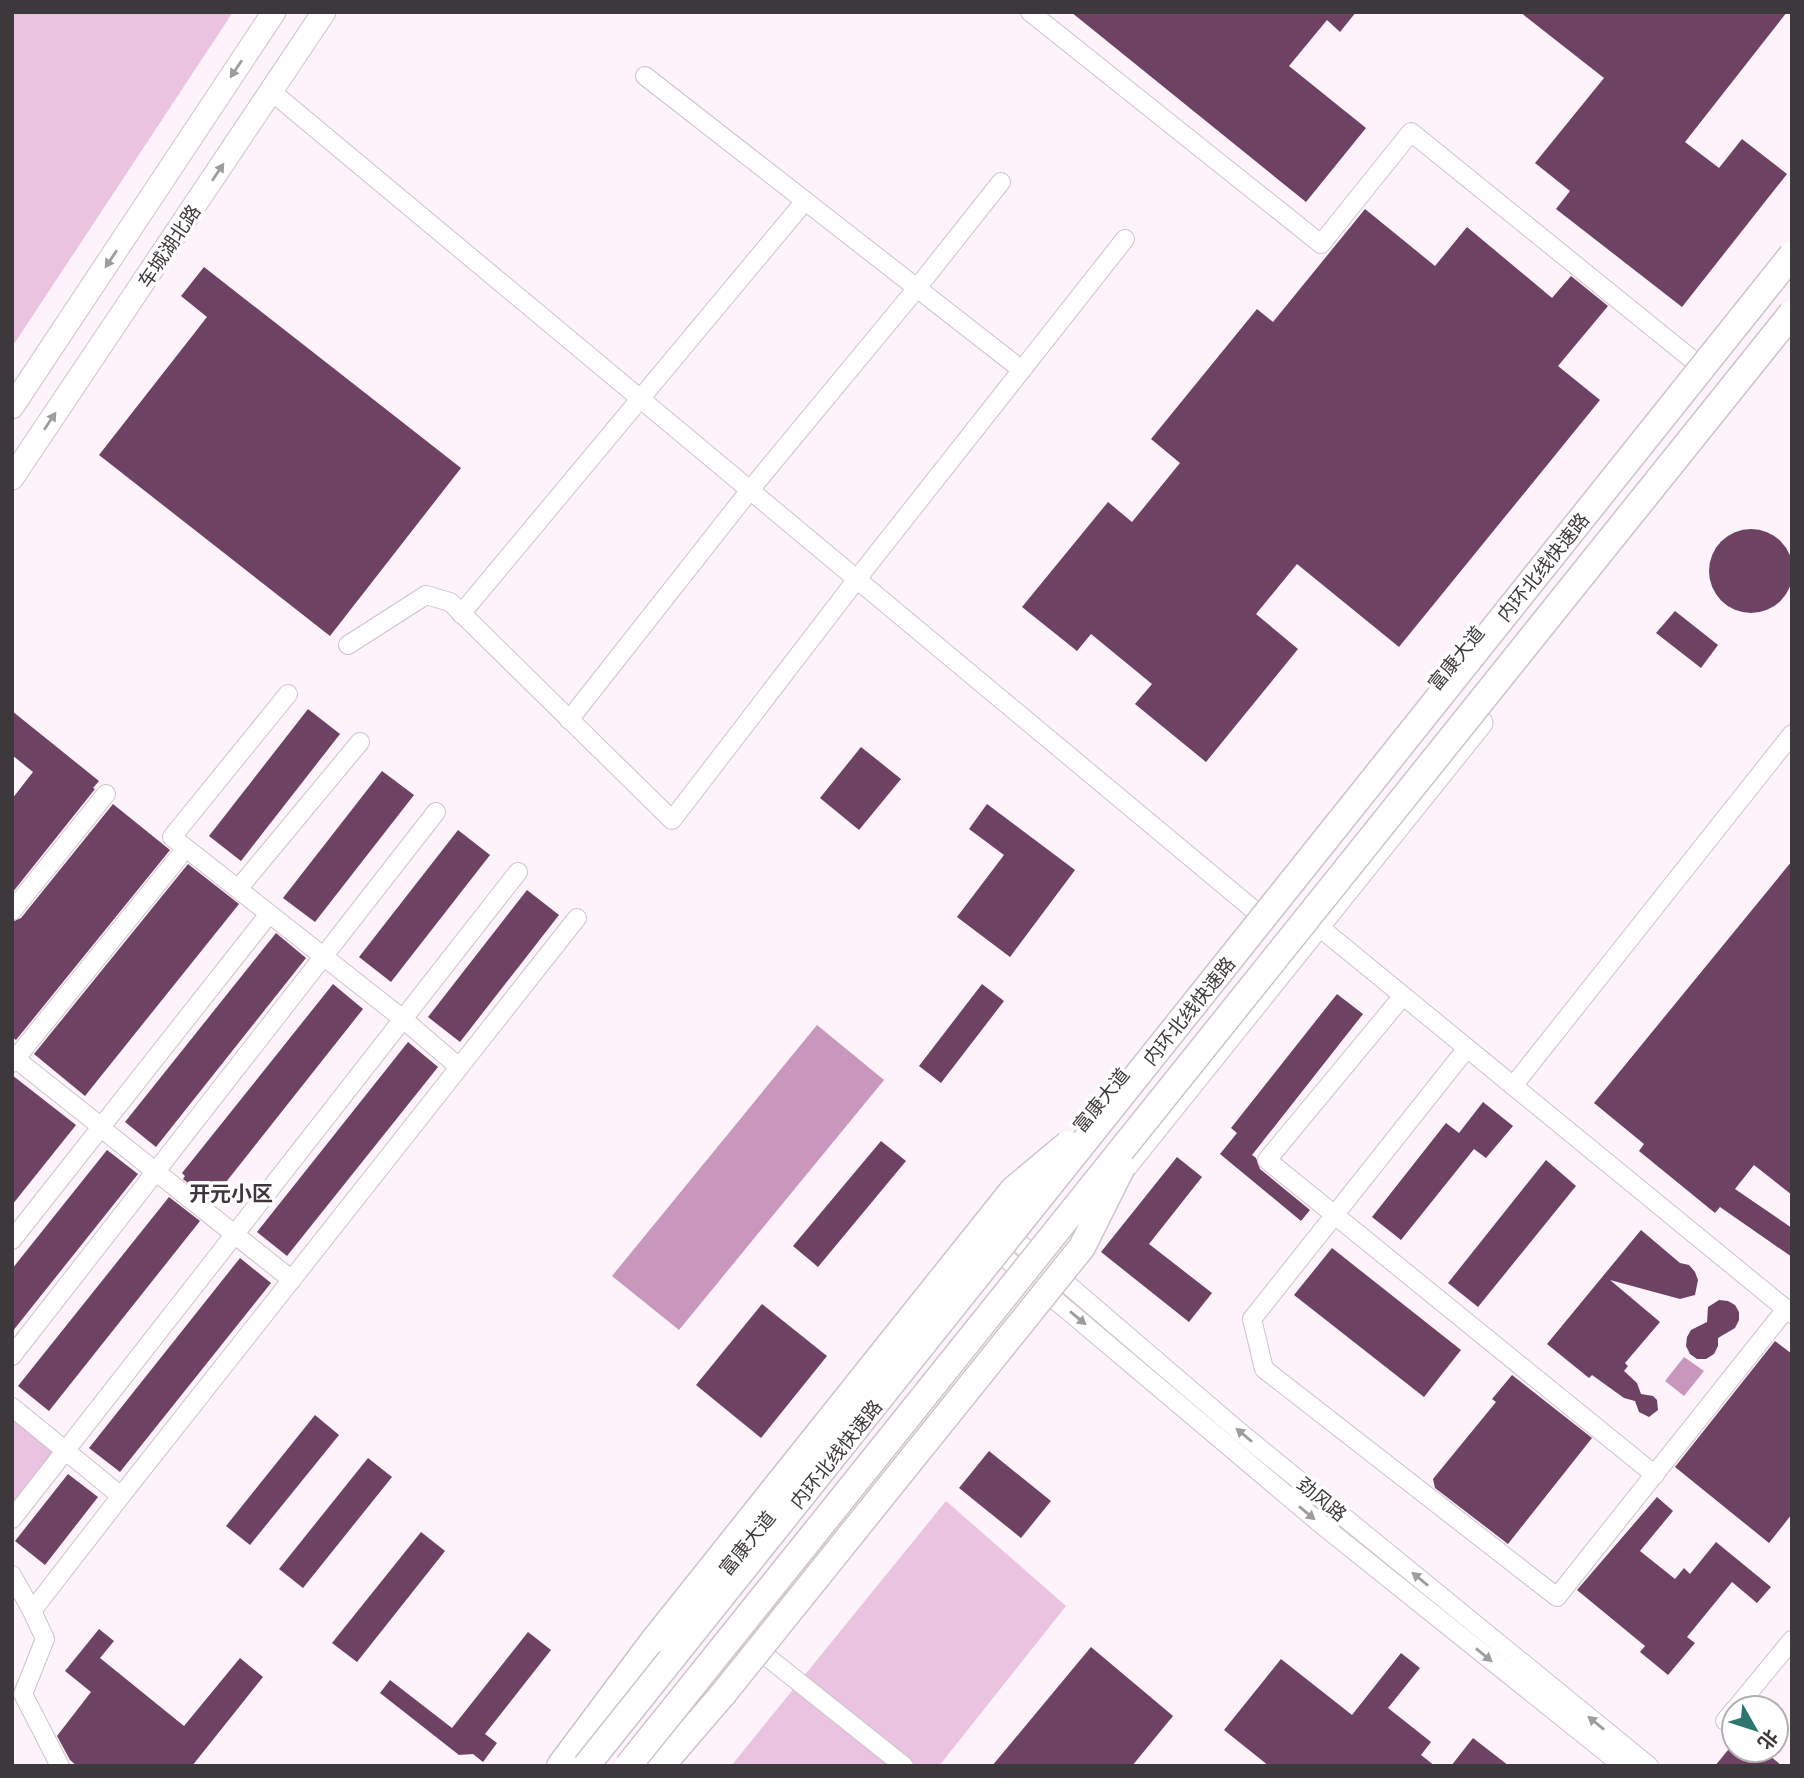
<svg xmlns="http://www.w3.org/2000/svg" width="1804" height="1778" viewBox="0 0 1804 1778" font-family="'PT Sans','Noto Sans SC',sans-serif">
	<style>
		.green { fill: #e9c3df }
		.water { fill: #c997bc }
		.building { fill: #6e4263 }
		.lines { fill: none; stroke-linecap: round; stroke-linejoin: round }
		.minor-casing { stroke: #cec3cb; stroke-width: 20 }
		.major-casing { stroke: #cec3cb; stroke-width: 25 }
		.highway-casing { stroke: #cec3cb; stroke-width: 29 }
		.minor { stroke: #fff; stroke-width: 18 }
		.major { stroke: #fff; stroke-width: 23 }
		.highway { stroke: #fff; stroke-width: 26 }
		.highway-bridge-casing { stroke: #cec3cb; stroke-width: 29; stroke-linecap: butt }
		.highway-bridge { stroke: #fff; stroke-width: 26 }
		.oneway { fill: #9e9c9e }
		.labels { text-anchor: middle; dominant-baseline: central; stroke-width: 7; stroke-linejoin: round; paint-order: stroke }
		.street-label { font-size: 19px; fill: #3d383c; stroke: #fff }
		.neighbourhood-label { font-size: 21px; font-weight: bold; fill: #40373e; stroke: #fff }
	</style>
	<rect width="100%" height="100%" fill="#fef3fb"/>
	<g class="green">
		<polygon points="12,12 233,12 12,347"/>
		<polygon points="12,1407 66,1450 12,1514"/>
		<polygon points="946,1501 1066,1606 939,1766 731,1766"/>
	</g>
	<g class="water">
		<polygon points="817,1025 884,1080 679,1330 612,1276"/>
		<polygon points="1684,1357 1704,1371 1684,1396 1665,1381"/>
	</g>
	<g class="building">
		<polygon points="1071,12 1356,12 1340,32 1327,20 1289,66 1366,128 1306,202"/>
		<polygon points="1520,12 1787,12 1685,142 1719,168 1742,139 1787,174 1682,307 1556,209 1570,191 1535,163 1604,78"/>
		<polygon points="1365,209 1435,266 1467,227 1552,298 1571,276 1608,306 1558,366 1600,400 1399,647 1297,564 1256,614 1298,649 1206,762 1135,704 1152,684 1091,634 1077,651 1022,607 1108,502 1132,522 1180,463 1151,439 1257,309 1273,322"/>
		<polygon points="204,267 461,468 330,636 99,455 207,317 181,296"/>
		<circle cx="1751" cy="571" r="42"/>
		<polygon points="1675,611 1718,645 1701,668 1656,633"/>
		<polygon points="308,709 340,734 241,861 209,836"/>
		<polygon points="12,711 99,781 93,788 95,789 12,893 12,799 33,772 12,755"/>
		<polygon points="861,747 901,779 859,830 820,798"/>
		<polygon points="382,771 414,795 315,922 283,898"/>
		<polygon points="113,804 170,850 16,1040 12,1037 12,922 21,918"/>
		<polygon points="987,804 1075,870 1010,957 957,917 1004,855 969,829"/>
		<polygon points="458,830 490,855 391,982 359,957"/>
		<polygon points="1792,861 1792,1195 1754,1165 1735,1189 1792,1228 1792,1257 1720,1207 1715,1213 1639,1151 1644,1144 1594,1103"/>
		<polygon points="188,864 239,904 85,1096 34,1054"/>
		<polygon points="527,890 559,915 460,1042 428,1017"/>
		<polygon points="276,933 306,958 156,1147 125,1122"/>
		<polygon points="333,984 363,1009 211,1201 183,1179 185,1176 182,1173"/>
		<polygon points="982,984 1004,1001 941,1083 919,1066"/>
		<polygon points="1337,994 1363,1014 1252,1155 1256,1158 1260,1169 1310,1210 1301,1221 1220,1154 1237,1133 1231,1128"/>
		<polygon points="408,1042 438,1067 287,1256 257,1232"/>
		<polygon points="12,1075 76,1125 12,1205"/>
		<polygon points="1483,1102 1513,1126 1486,1158 1474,1149 1401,1240 1372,1217 1446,1123 1459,1133"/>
		<polygon points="881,1141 906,1161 818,1267 793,1246"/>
		<polygon points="107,1150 138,1174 12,1332 12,1269"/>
		<polygon points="1177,1157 1202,1177 1149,1244 1212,1293 1189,1322 1101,1252"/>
		<polygon points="1546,1160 1576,1186 1478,1307 1448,1283"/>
		<polygon points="169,1197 200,1221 49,1411 18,1386"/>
		<polygon points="1641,1230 1680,1263 1689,1265 1695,1272 1698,1280 1695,1295 1680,1299 1610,1280 1660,1322 1625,1363 1628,1366 1624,1371 1637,1383 1641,1394 1653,1396 1657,1400 1658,1410 1649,1417 1639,1412 1635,1401 1624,1398 1592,1375 1589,1378 1547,1344"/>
		<polygon points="1332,1248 1461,1350 1424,1397 1294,1295"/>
		<polygon points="240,1258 271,1283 120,1472 89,1448"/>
		<polygon points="1719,1300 1728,1301 1735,1305 1739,1312 1739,1320 1735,1328 1718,1338 1718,1346 1714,1354 1706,1359 1697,1359 1690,1354 1686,1346 1687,1337 1691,1330 1707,1322 1708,1307"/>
		<polygon points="762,1304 827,1356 761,1438 696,1385"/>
		<polygon points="1775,1341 1792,1354 1792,1514 1769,1543 1675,1467"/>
		<polygon points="1512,1375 1592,1438 1508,1544 1435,1488 1433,1479 1496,1402 1492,1399"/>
		<polygon points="315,1415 339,1435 250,1545 226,1526"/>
		<polygon points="989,1451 1051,1501 1021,1538 959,1488"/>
		<polygon points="368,1458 392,1477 303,1588 279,1569"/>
		<polygon points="68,1474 98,1497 45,1565 15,1541"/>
		<polygon points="1657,1497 1673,1511 1640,1551 1675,1579 1684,1568 1690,1574 1716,1542 1771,1587 1757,1603 1732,1582 1687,1637 1695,1643 1668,1675 1640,1652 1645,1646 1577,1590"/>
		<polygon points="421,1532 445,1551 357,1662 332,1643"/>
		<polygon points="99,1629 114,1641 100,1658 184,1726 240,1658 263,1677 192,1766 77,1766 70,1760 57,1736 91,1692 65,1671"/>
		<polygon points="528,1632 551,1650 485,1734 497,1743 483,1762 473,1754 459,1755 380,1693 390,1680 452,1728"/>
		<polygon points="1091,1647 1173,1716 1132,1766 992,1766"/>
		<polygon points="1401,1653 1420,1668 1388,1708 1431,1742 1421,1755 1435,1766 1269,1766 1224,1730 1281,1659 1352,1715"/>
		<polygon points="1473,1738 1509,1766 1451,1766"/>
		<polygon points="1728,1750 1763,1750 1782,1766 1715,1766"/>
	</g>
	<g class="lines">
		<g class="minor-casing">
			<g id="minor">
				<polyline points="1030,12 1321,244 1411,132 1694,361"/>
				<polyline points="645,76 1022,370"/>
				<polyline points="272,92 1254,910"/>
				<polyline points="461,614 805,201"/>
				<polyline points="348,645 426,595 450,602 672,820 857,579 1125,239"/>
				<polyline points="569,720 750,490 917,288 1001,182"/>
				<polyline points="238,889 360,742"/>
				<polyline points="12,911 106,794"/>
				<polyline points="1318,926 1792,1314"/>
				<polyline points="1402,997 1267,1160 1655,1475"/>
				<polyline points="1467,1048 1252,1319 1264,1369 1557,1597 1786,1309"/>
				<polyline points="12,1056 94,1121"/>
				<polyline points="12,1063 178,858"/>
				<polyline points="459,1067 403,1019 518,872"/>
				<polyline points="1513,1086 1792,734"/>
				<polyline points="101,1128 292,1280"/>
				<polyline points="1003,1229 1241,1433 1649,1766"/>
				<polyline points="12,1240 269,914"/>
				<polyline points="990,1245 1322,1525 1623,1766"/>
				<polyline points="12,1356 436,812"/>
				<polyline points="12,1407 121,1496 577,918"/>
				<polyline points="12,1519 403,1019 172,837 288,694"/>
				<polyline points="12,1575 32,1611 45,1639 23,1694 60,1766"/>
				<polyline points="32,1611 121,1496"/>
				<polyline points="751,1644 904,1766"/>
				<polyline points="1736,1708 1792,1640"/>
				<polyline points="1725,1721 1734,1710"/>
			</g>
		</g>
		<g class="major-casing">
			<g id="major">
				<polyline points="12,407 274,12"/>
				<polyline points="12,478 324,12"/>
				<polyline points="852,1507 1481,723"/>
			</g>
		</g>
		<g class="highway-casing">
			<g id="highway">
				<polyline points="560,1766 654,1640"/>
				<polyline points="661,1766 723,1694"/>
			</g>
		</g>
		<use href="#minor" class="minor"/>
		<use href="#major" class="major"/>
		<use href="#highway" class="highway"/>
		<g class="highway-bridge-casing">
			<g id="highway-bridge">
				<polyline points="654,1640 1013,1190 1068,1144"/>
				<polyline points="723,1694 1082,1247 1122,1167"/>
				<polyline points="586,1766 1792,255"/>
				<polyline points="628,1766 1792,313"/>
			</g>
		</g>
		<use href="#highway-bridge" class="highway-bridge"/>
	</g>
	<defs><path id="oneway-solid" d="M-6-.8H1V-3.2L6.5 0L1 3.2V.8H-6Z" transform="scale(1.75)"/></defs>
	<g class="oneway">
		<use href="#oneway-solid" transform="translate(236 69) rotate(124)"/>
		<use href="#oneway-solid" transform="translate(218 172) rotate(-56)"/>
		<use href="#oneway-solid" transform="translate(111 259) rotate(124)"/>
		<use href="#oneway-solid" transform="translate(50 421) rotate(-56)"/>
		<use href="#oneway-solid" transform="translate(1078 1318) rotate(40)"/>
		<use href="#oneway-solid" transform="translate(1244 1435) rotate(-140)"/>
		<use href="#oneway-solid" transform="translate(1307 1513) rotate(40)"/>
		<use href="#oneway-solid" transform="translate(1420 1579) rotate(-141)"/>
		<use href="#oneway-solid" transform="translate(1484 1655) rotate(39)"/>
		<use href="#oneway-solid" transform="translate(1596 1723) rotate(-141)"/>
	</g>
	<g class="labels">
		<g class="street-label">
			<text transform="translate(169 246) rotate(-56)">车城湖北路</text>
			<text transform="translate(1543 567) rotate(-51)">内环北线快速路</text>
			<text transform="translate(1456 658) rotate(-51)">富康大道</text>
			<text transform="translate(1189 1011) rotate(-51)">内环北线快速路</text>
			<text transform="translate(1101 1100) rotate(-51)">富康大道</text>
			<text transform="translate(836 1454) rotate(-51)">内环北线快速路</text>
			<text transform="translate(1322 1499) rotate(39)">劲风路</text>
			<text transform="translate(747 1543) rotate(-51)">富康大道</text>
		</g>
		<g class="neighbourhood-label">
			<text x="231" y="1193">开元小区</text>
		</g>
	</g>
	<rect width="1804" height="1778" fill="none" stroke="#3d383c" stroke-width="28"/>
	<g transform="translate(1755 1729) rotate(129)"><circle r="33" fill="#ffffff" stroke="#b1afb1" stroke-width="2"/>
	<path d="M0-5L12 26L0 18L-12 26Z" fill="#2e766e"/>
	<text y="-10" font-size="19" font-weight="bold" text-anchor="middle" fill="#3d383c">北</text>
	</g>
</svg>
